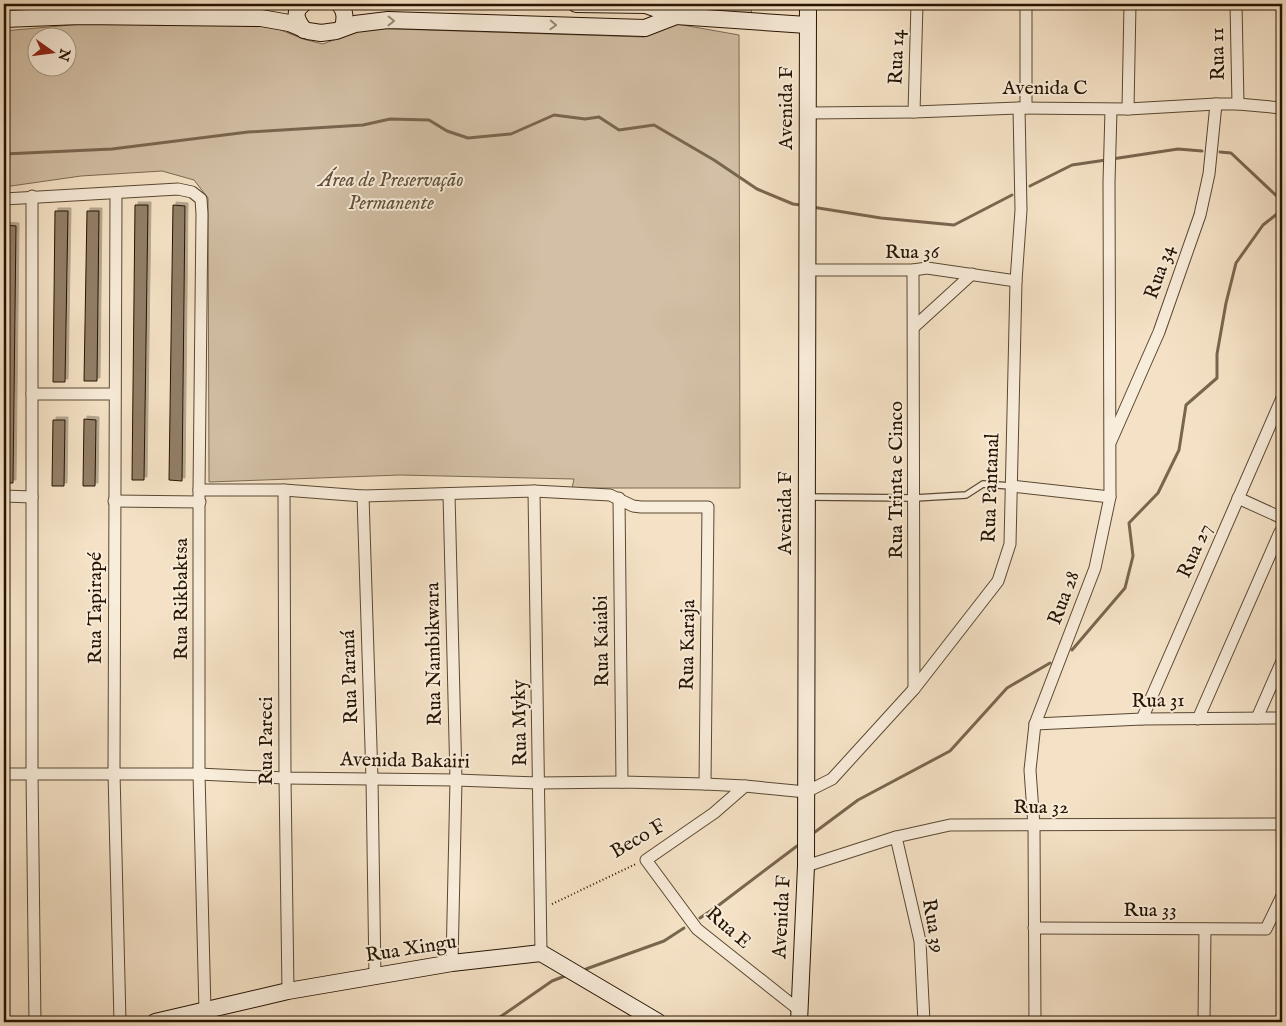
<svg xmlns="http://www.w3.org/2000/svg" width="1286" height="1026" viewBox="0 0 1286 1026" font-family="'IM FELL English',serif">
	<style>
		.green { fill: #d2bfa5; stroke: #7c6a53; fill-rule: evenodd }
		.lines { fill: none; stroke-linecap: round; stroke-linejoin: round }
		.stream { stroke: #79664f; stroke-width: 3 }
		.building { fill: #927f67; stroke: #271401; filter: url(#shadow) }
		.lane-casing { stroke: #5a4832; stroke-width: 8 }
		.street-casing { stroke: #5a4832; stroke-width: 13 }
		.secondary-casing { stroke: #271401; stroke-width: 18 }
		.path { stroke: #271401; stroke-width: 2; stroke-dasharray: 1 2.5; stroke-linecap: butt }
		.lane { stroke: #f8ecda; stroke-width: 5.5 }
		.street { stroke: #f8ecda; stroke-width: 11 }
		.secondary { stroke: #f8ecda; stroke-width: 16 }
		.oneway { stroke: #9a8b78 }
		.labels { text-anchor: middle; dominant-baseline: central; stroke-width: 4; stroke-linejoin: round; paint-order: stroke }
		.street-label { font-size: 20px; fill: #271401; stroke: #f8ecda }
		.park-label { font-size: 20px; font-style: italic; fill: #63503a; stroke: #f8ecda }
	</style>
	<defs>
		<filter id="shadow"><feDropShadow dx="3" dy="-3" stdDeviation="0" flood-color="#0004"/></filter>
	</defs>
	<rect width="100%" height="100%" fill="#f5e2c6"/>
	<filter id="stains"><feTurbulence type="fractalNoise" baseFrequency=".004" numOctaves="4"/><feColorMatrix values="0 0 0 0 .2 0 0 0 0 .09 0 0 0 0 .02 0 0 0 .5 -.17"/></filter>
	<radialGradient id="worn" r=".72"><stop offset=".6" stop-color="#630" stop-opacity="0"/><stop offset="1" stop-color="#630" stop-opacity=".3"/></radialGradient>
	<g class="green">
		<polygon points="677,4 752,4 751,17"/>
		<path d="M82 24 271 26 303 39 323 44 365 28 644 37 677 24 739 35 740 488H572L574 479 400 475 209 482 208 198 194 180 162 171 81 176 4 187V31ZM38 38H68V68H38Z"/>
	</g>
	<g class="lines">
		<g class="stream">
			<polyline points="1220,152 1231,153 1282,201"/>
			<polyline points="4,154 112,149 248,132 363,125 390,119 429,120 447,131 468,138 511,134 554,115 585,119 599,117 619,130 654,125 714,160 757,189 793,204 801,205"/>
			<polyline points="1112,159 1178,149 1202,151"/>
			<polyline points="1030,186 1072,165 1106,160"/>
			<polyline points="812,207 881,218 954,225 1012,195"/>
			<polyline points="1072,650 1125,588 1133,556 1129,523 1158,493 1179,450 1186,405 1217,378 1217,354 1226,303 1236,263 1263,225 1282,210"/>
			<polyline points="815,832 858,800 950,751 1007,688 1050,663"/>
			<polyline points="700,918 719,905 797,846"/>
			<polyline points="586,969 664,941 684,928"/>
			<polyline points="480,1022 500,1017 552,981 565,976"/>
		</g>
	</g>
	<g class="building">
		<polygon points="135,205 148,205 144,480 132,480"/>
		<polygon points="173,205 185,206 182,481 169,480"/>
		<polygon points="55,211 68,211 65,382 53,382"/>
		<polygon points="87,211 99,211 97,381 84,381"/>
		<polygon points="4,225 16,226 13,483 4,483"/>
		<polygon points="84,419 96,420 95,486 83,486"/>
		<polygon points="53,420 65,420 64,486 52,486"/>
	</g>
	<g class="lines">
		<g class="lane-casing">
			<polyline id="lane" points="809,497 915,498 966,495 983,484 1011,486"/>
		</g>
		<g class="street-casing">
			<g id="street">
				<polyline points="1236,4 1238,104"/>
				<polyline points="1026,108 1026,4"/>
				<polyline points="1128,109 1130,4"/>
				<polyline points="914,112 917,4"/>
				<polyline points="808,113 914,112 1019,108 1128,109 1216,104 1238,104 1282,108"/>
				<polyline points="116,193 114,773 120,1022"/>
				<polyline points="32,196 32,773 35,1022"/>
				<polyline points="4,199 178,189 192,192 201,199 202,214 199,490 199,774 205,1011"/>
				<polyline points="807,270 913,270 927,268 1016,281"/>
				<polyline points="913,270 914,689"/>
				<polyline points="914,327 972,274"/>
				<polyline points="32,394 114,394"/>
				<polyline points="1111,441 1159,332 1200,215 1209,174 1216,104"/>
				<polyline points="1011,486 1110,497"/>
				<polyline points="199,490 284,490 363,496 534,491 610,495 633,506 641,507 708,507 705,784"/>
				<polyline points="284,490 285,778 288,991"/>
				<polyline points="534,491 541,953"/>
				<polyline points="449,494 456,780 452,963"/>
				<polyline points="4,496 32,497"/>
				<polyline points="363,496 372,779 375,976"/>
				<polyline points="619,498 622,782"/>
				<polyline points="1238,498 1282,518"/>
				<polyline points="114,501 200,502"/>
				<polyline points="1257,718 1282,661"/>
				<polyline points="1142,719 1282,398"/>
				<polyline points="1198,719 1280,532"/>
				<polyline points="1035,724 1142,719 1282,718"/>
				<polyline points="4,774 199,774 285,778 456,780 539,783 622,782 705,784 745,786 806,792 832,779 914,689 998,581 1010,544 1016,281 1021,210 1019,108"/>
				<polyline points="745,786 714,813 646,860 697,929 799,1010"/>
				<polyline points="896,837 920,941 924,1022"/>
				<polyline points="806,866 896,837 950,825 1282,824"/>
				<polyline points="1034,928 1266,929 1282,896"/>
				<polyline points="1035,1022 1034,826 1030,770 1035,724 1095,568 1110,497 1109,182 1111,110"/>
				<polyline points="1204,1022 1205,929"/>
			</g>
		</g>
		<g class="secondary-casing">
			<g id="secondary">
				<path d="M303 4C292 12 297 21 304 30"/>
				<path d="M339 4C346 11 345 19 343 28"/>
				<polyline points="576,4 646,5 676,16 807,25"/>
				<polyline points="4,19 80,16 261,18 289,23 308,31 321,33 336,31 355,24 388,20 645,28 676,16"/>
				<polyline points="155,1022 288,991 452,963 541,953 658,1022"/>
				<polyline points="799,1022 806,866 808,4"/>
			</g>
		</g>
		<polyline class="path" points="552,904 636,864"/>
		<use href="#lane" class="lane"/>
		<use href="#street" class="street"/>
		<use href="#secondary" class="secondary"/>
	</g>
	<defs><path id="oneway-chevron" d="M-2-3.5L2.5 0L-2 3.5" fill="none" stroke-width="1.6" stroke-linecap="round" stroke-linejoin="round" transform="scale(1.25)"/></defs>
	<g class="oneway">
		<use href="#oneway-chevron" transform="translate(391 21) rotate(1)"/>
		<use href="#oneway-chevron" transform="translate(553 25) rotate(2)"/>
	</g>
	<g class="labels">
		<g class="street-label">
			<text transform="translate(1218 54) rotate(-91)">Rua 11</text>
			<text transform="translate(897 57) rotate(-88)">Rua 14</text>
			<text x="1045" y="88">Avenida C</text>
			<text transform="translate(786 108) rotate(-90)">Avenida F</text>
			<text x="912" y="252">Rua 36</text>
			<text transform="translate(1160 272) rotate(-71)">Rua 34</text>
			<text transform="translate(896 480) rotate(-90)">Rua Trinta e Cinco</text>
			<text transform="translate(991 488) rotate(-88)">Rua Pantanal</text>
			<text transform="translate(785 513) rotate(-90)">Avenida F</text>
			<text transform="translate(1195 551) rotate(-66)">Rua 27</text>
			<text transform="translate(1064 598) rotate(-69)">Rua 28</text>
			<text transform="translate(181 599) rotate(-90)">Rua Rikbaktsa</text>
			<text transform="translate(95 608) rotate(-90)">Rua Tapirapé</text>
			<text transform="translate(602 641) rotate(-91)">Rua Kaiabi</text>
			<text transform="translate(688 645) rotate(-89)">Rua Karaja</text>
			<text transform="translate(434 654) rotate(-91)">Rua Nambikwara</text>
			<text transform="translate(350 677) rotate(-92)">Rua Paraná</text>
			<text transform="translate(1158 701) rotate(-1)">Rua 31</text>
			<text transform="translate(520 723) rotate(-91)">Rua Myky</text>
			<text transform="translate(266 741) rotate(-90)">Rua Pareci</text>
			<text transform="translate(405 761) rotate(1)">Avenida Bakairi</text>
			<text x="1041" y="807">Rua 32</text>
			<text transform="translate(638 839) rotate(-30)">Beco F</text>
			<text x="1150" y="910">Rua 33</text>
			<text transform="translate(782 917) rotate(-87)">Avenida F</text>
			<text transform="translate(933 926) rotate(80)">Rua 39</text>
			<text transform="translate(728 928) rotate(41)">Rua E</text>
			<text transform="translate(411 949) rotate(-9)">Rua Xingu</text>
		</g>
		<g class="park-label">
			<text x="391" y="180">Área de Preservação<tspan x="391" dy="23">Permanente</tspan></text>
		</g>
	</g>
	<rect width="1286" height="1026" fill="none" stroke="#f5e2c6" stroke-width="20"/>
	<rect x="5" y="5" width="1276" height="1016" fill="none" stroke="#271401" stroke-width="2.5"/>
	<rect x="10" y="10" width="1266" height="1006" fill="none" stroke="#271401"/>
	<g transform="translate(52 52) rotate(104)"><circle r="24" fill="#f8ecda" stroke="#a49683"/>
	<path d="M0-4L9 19L0 12L-9 19Z" fill="#8f2418"/>
	<text y="-8" font-size="14" font-weight="bold" text-anchor="middle" fill="#271401">N</text>
	</g>
	<rect width="100%" height="100%" filter="url(#stains)"/>
	<rect width="100%" height="100%" fill="url(#worn)"/>
</svg>
